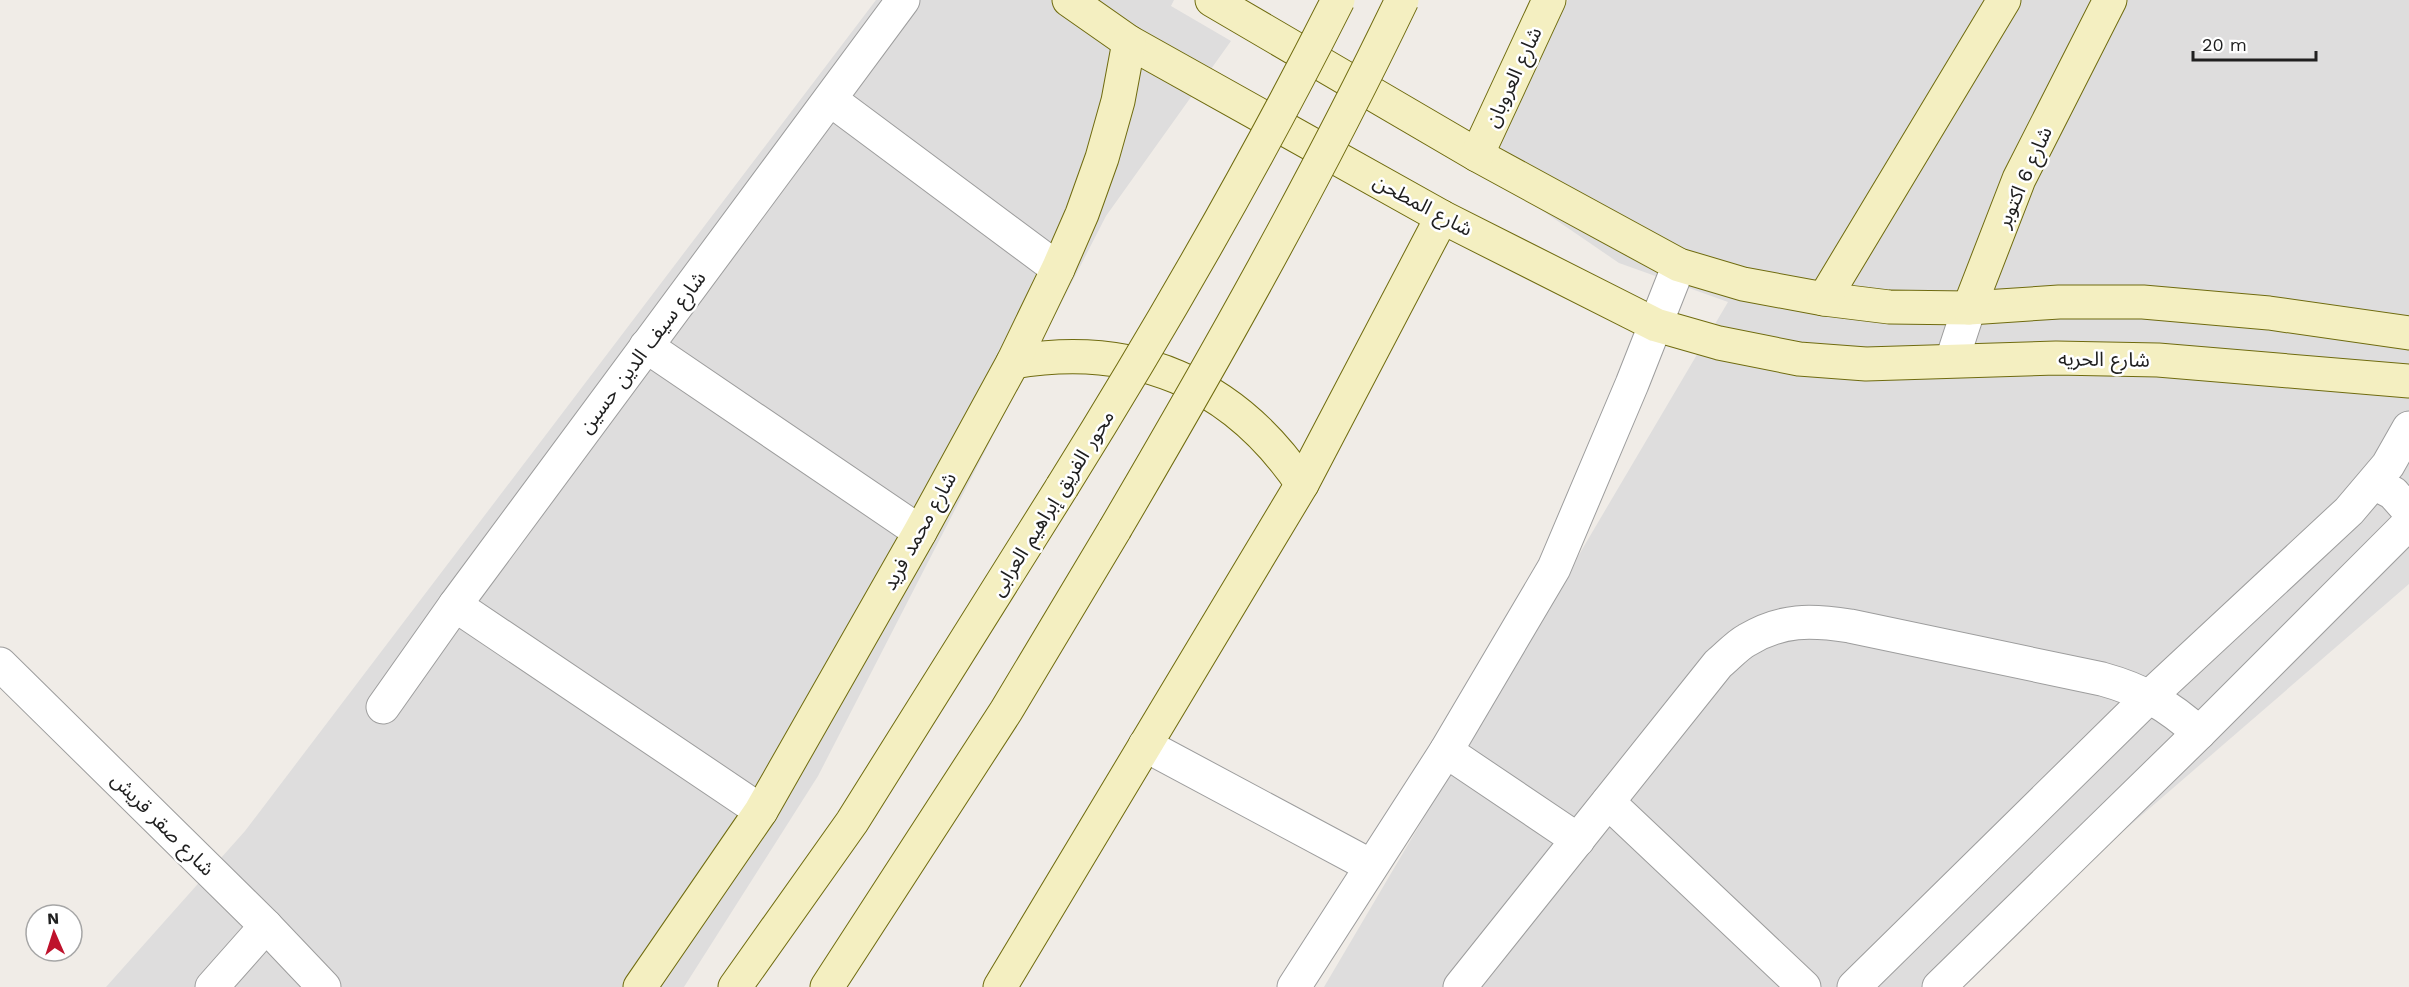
<svg xmlns="http://www.w3.org/2000/svg" width="2409" height="987" viewBox="0 0 2409 987" font-family="'Work Sans','Noto Sans Arabic',sans-serif">
	<style>
		.residential { fill: #dedddd }
		.lines { fill: none; stroke-linecap: round; stroke-linejoin: round }
		.street-casing { stroke: #9d9d9d; stroke-width: 35 }
		.secondary-casing { stroke: #6f6b0f; stroke-width: 35 }
		.street { stroke: #fff; stroke-width: 33 }
		.secondary { stroke: #f4efc1; stroke-width: 33 }
		.secondary-bridge-casing { stroke: #6f6b0f; stroke-width: 35; stroke-linecap: butt }
		.secondary-bridge { stroke: #f4efc1; stroke-width: 33 }
		.labels { text-anchor: middle; dominant-baseline: central; stroke-width: 5; stroke-linejoin: round; paint-order: stroke }
		.street-label { font-size: 20px; fill: #202020; stroke: #fff }
	</style>
	<rect width="100%" height="100%" fill="#f0ece7"/>
	<g class="residential">
		<polygon points="876,0 1174,0 1171,6 1231,41 1106,216 818,776 684,987 106,987 245,831"/>
		<polygon points="1568,0 2409,0 2409,584 1943,987 1324,987 1728,302 1619,263 1483,170"/>
	</g>
	<g class="lines">
		<g class="street-casing">
			<g id="street">
				<polyline points="831,100 1058,269"/>
				<polyline points="646,346 920,532"/>
				<polyline points="1952,360 1969,308"/>
				<polyline points="2374,483 2393,493 2409,511"/>
				<polyline points="455,605 761,811"/>
				<polyline points="0,664 266,926 324,987"/>
				<polyline points="383,707 455,605 903,0"/>
				<polyline points="1145,745 1371,866"/>
				<polyline points="1446,751 1578,840"/>
				<polyline points="1608,802 1804,987"/>
				<polyline points="212,987 266,926"/>
				<polyline points="1294,987 1446,751 1554,568 1632,384 1679,265"/>
				<path d="M1460 987 1718 664C1727 657 1736 646 1747 640 1782 619 1811 620 1850 626L2102 679C2142 690 2168 705 2199 733"/>
				<polyline points="1854,987 2150,696 2349,511 2388,465 2409,428"/>
				<polyline points="1939,987 2199,733 2409,523"/>
			</g>
		</g>
		<g class="secondary-casing">
			<g id="secondary">
				<polyline points="1069,0 1129,42 1442,217 1656,325 1719,343 1799,359 1866,364 2056,358 2158,360 2409,381"/>
				<polyline points="1212,0 1477,155 1679,265 1743,284 1824,299 1889,307 1969,308 2059,302 2143,302 2269,313 2409,333"/>
				<polyline points="1477,155 1549,0"/>
				<polyline points="1824,299 2004,0"/>
				<polyline points="1969,308 2019,179 2110,0"/>
				<path d="M1013 362C1134 341 1233 382 1302 484"/>
				<polyline points="640,987 761,811 920,532 1013,362 1058,269 1082,214 1102,158 1118,101 1129,42"/>
				<polyline points="735,987 852,822 1062,487"/>
				<polyline points="827,987 1006,711 1115,529"/>
				<polyline points="1000,987 1302,484 1442,217"/>
			</g>
		</g>
		<use href="#street" class="street"/>
		<use href="#secondary" class="secondary"/>
		<g class="secondary-bridge-casing">
			<g id="secondary-bridge">
				<path d="M1062 487C1161 328 1254 167 1338 0"/>
				<path d="M1115 529C1217 355 1315 181 1402 0"/>
			</g>
		</g>
		<use href="#secondary-bridge" class="secondary-bridge"/>
	</g>
	<g class="labels">
		<g class="street-label">
			<text transform="translate(1513 77) rotate(-65)">شارع العروبان</text>
			<text transform="translate(2024 177) rotate(-66)">شارع 6 اكتوبر</text>
			<text transform="translate(1423 205) rotate(28)">شارع المطحن</text>
			<text transform="translate(642 352) rotate(-53)">شارع سيف الدين حسين</text>
			<text transform="translate(2104 359) rotate(1)">شارع الحريه</text>
			<text transform="translate(1052 503) rotate(-58)">محور الفريق إبراهيم العرابى</text>
			<text transform="translate(919 531) rotate(-61)">شارع محمد فريد</text>
			<text transform="translate(163 824) rotate(45)">شارع صقر قريش</text>
		</g>
	</g>
	<g transform="translate(54 933) rotate(357)"><circle r="28" fill="#ffffff" stroke="#a6a6a6" stroke-width="1.5"/>
	<path d="M0-4.5L10 22L0 15L-10 22Z" fill="#be122c"/>
	<text y="-9" font-size="16" font-weight="bold" text-anchor="middle" fill="#202020">N</text>
	</g>
	<path d="M2193 51v9h123v-9" fill="none" stroke="#202020" stroke-width="3"/>
	<text x="2202" y="51" font-size="18" fill="#202020" stroke="#ffffff" stroke-width="4.5" paint-order="stroke">20 m</text>
</svg>
